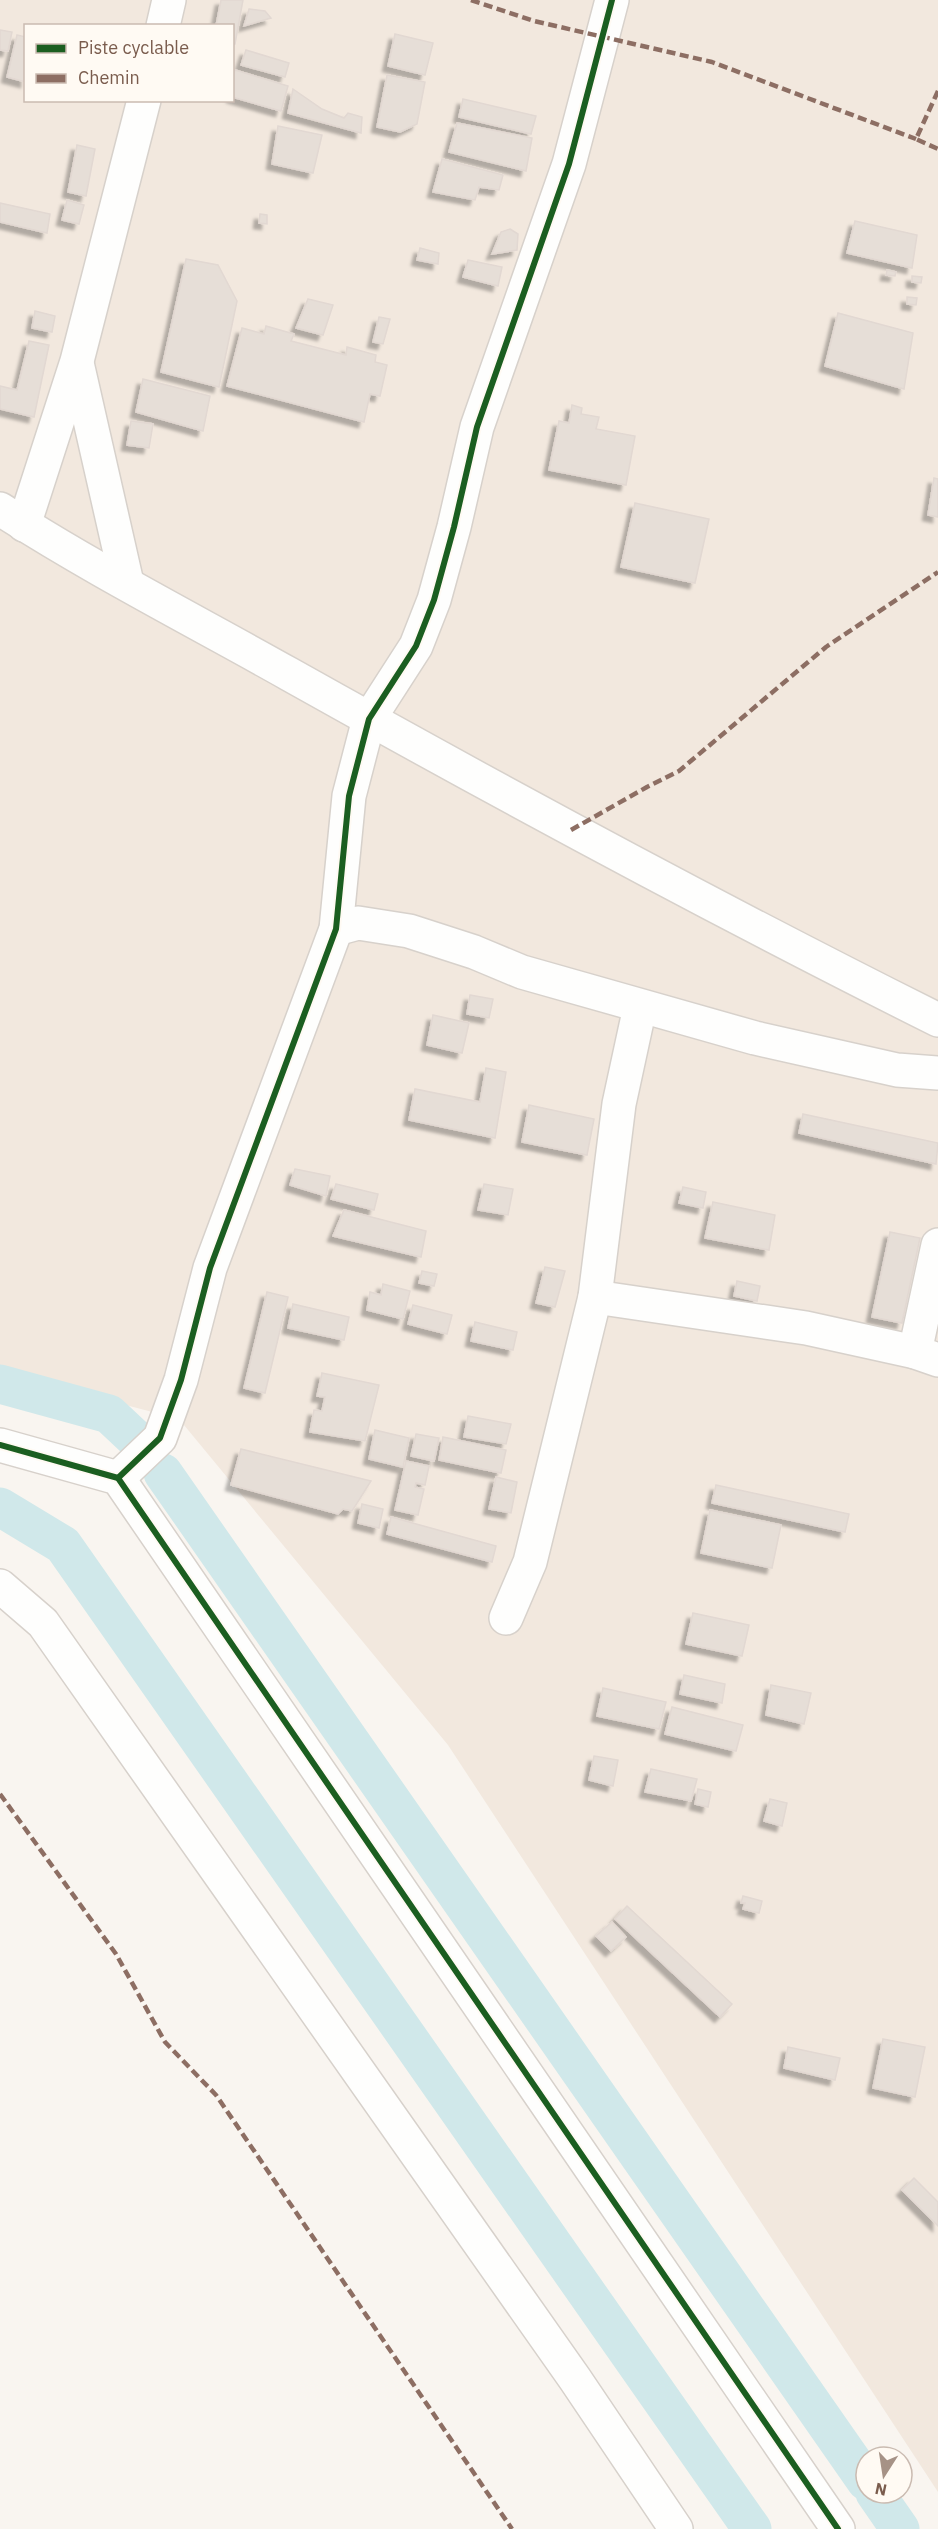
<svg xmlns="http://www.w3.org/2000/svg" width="938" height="2529" viewBox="0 0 938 2529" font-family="'IBM Plex Sans',sans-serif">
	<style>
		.residential { fill: #f2e8de; fill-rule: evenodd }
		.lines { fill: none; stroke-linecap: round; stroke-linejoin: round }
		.canal { stroke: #d0e8ea; stroke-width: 39 }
		.building { fill: #e6ded7; stroke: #e2d8d2; stroke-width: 1.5; filter: url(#shadow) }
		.minor-casing { stroke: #d7d1cb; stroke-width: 36 }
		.minor { stroke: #fefefd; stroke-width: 33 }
		.quiet { stroke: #8d6e63; stroke-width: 4.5; stroke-dasharray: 9 4.5; stroke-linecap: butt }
		.cycleway-casing { stroke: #fffaf3; stroke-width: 10 }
		.cycleway { stroke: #1b5e20; stroke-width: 6 }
	</style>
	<defs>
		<filter id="shadow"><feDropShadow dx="-5.5" dy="5.5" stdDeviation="1.5" flood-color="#0004"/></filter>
	</defs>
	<rect width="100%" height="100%" fill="#f9f5f0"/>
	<path class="residential" d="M0 0H938V2492L448 1745 179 1419 0 1372ZM26 26H232V100H26Z"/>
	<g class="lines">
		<g class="canal">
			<polyline points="0,1384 109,1414 141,1444"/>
			<polyline points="163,1473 866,2481"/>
			<polyline points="0,1507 63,1545 752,2529"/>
			<polyline points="875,2493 900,2529"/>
		</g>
	</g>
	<g class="building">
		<polygon points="221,0 243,0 235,44 232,44 232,26 216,26"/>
		<polygon points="249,9 265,11 271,18 244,26"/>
		<polygon points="0,30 12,32 8,51 0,50"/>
		<polygon points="395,34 433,43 425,75 388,66"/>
		<polygon points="17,35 26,37 26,82 7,77"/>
		<polygon points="246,50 289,63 285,77 241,65"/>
		<polygon points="235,70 288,86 281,111 232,97 232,79"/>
		<polygon points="387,75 425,82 417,124 400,132 377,127"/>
		<polygon points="293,89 322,109 344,118 348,113 362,117 361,133 288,113"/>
		<polygon points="463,99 536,116 531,134 459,117"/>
		<polygon points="457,123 532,138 526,171 449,152"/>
		<polygon points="278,126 322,135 313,173 272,164"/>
		<polygon points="77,145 95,149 86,196 68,192"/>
		<polygon points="442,159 503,175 499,190 479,187 475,200 433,192"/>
		<polygon points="67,200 84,205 79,224 62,220"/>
		<polygon points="0,203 50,214 47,233 0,222"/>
		<polygon points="260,214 267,215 267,224 259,223"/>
		<polygon points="855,221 917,235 912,268 847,253"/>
		<polygon points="510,229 518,234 517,250 492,254 501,232"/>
		<polygon points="420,248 439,253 438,264 417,260"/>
		<polygon points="186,259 218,265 237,301 219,387 161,372"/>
		<polygon points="468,260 502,267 498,286 463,277"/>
		<polygon points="887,270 896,272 895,276 886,275"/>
		<polygon points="912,276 922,277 921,283 912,282"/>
		<polygon points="907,297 917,298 916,305 907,304"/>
		<polygon points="308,299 333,305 323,335 296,328"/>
		<polygon points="35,311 55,316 52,332 32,328"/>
		<polygon points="838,313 913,333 904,389 825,366"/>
		<polygon points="379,317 390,319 383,344 373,342"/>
		<polygon points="266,326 294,334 291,341 346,355 347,347 376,355 375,362 387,365 380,396 370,394 364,422 227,386 242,328 264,334"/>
		<polygon points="29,341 49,345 34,417 0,409 0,386 17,390"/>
		<polygon points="143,379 210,396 203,431 136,412"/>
		<polygon points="572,405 582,408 581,414 599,417 596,429 635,436 626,485 549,470 559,421 569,423"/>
		<polygon points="131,421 153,424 149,448 127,445"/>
		<polygon points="934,478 938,479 938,517 928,515"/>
		<polygon points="635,503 709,519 695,583 621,567"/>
		<polygon points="470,995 493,999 489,1018 467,1014"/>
		<polygon points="433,1015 469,1023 462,1053 427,1045"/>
		<polygon points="486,1068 506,1072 495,1138 409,1120 415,1089 480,1102"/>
		<polygon points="529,1105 594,1119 587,1155 522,1142"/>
		<polygon points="803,1114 938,1143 936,1164 799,1133"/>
		<polygon points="295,1169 330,1176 326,1196 290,1185"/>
		<polygon points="336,1184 378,1194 374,1210 331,1199"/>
		<polygon points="484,1184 513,1189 508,1215 478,1210"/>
		<polygon points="683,1187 706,1192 703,1208 679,1203"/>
		<polygon points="713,1202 775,1215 769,1250 705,1238"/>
		<polygon points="344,1210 426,1231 421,1257 333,1236"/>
		<polygon points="890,1232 920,1238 902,1323 872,1317"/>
		<polygon points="545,1267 565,1271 555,1307 536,1303"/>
		<polygon points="422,1271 437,1274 434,1286 419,1283"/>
		<polygon points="737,1281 760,1286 757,1301 734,1296"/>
		<polygon points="383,1284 410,1291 403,1319 367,1310 370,1292 381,1295"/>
		<polygon points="267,1292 288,1297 265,1393 244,1388"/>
		<polygon points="293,1304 349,1317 344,1340 288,1328"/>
		<polygon points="413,1305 452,1315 447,1334 408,1324"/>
		<polygon points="475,1322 517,1332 513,1350 471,1341"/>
		<polygon points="322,1373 379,1385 365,1441 310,1432 314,1410 322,1411 325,1397 317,1396"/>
		<polygon points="468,1416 511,1424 506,1444 464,1437"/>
		<polygon points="375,1430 409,1438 403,1467 369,1459"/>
		<polygon points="416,1434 439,1438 434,1461 411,1456"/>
		<polygon points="443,1437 506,1450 501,1473 439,1460"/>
		<polygon points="241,1449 371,1481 352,1511 343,1509 338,1514 231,1485"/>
		<polygon points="406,1461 429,1466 425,1485 416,1483 415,1487 424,1489 418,1515 395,1510"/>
		<polygon points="496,1477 517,1482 511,1513 489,1509"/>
		<polygon points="716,1485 849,1514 845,1532 712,1503"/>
		<polygon points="362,1504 383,1509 379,1528 358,1523"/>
		<polygon points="710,1510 781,1525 772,1568 701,1553"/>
		<polygon points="391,1517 496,1546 492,1562 387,1534"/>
		<polygon points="693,1613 749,1625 742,1656 686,1644"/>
		<polygon points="684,1675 725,1684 722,1703 680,1694"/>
		<polygon points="771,1685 811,1693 804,1724 766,1715"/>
		<polygon points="603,1688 666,1702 659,1729 597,1716"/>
		<polygon points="672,1707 743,1725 736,1751 665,1734"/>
		<polygon points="594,1756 618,1760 613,1786 589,1780"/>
		<polygon points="651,1769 697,1779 691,1801 645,1792"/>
		<polygon points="698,1789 711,1792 708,1807 695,1804"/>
		<polygon points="770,1799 787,1803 782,1826 764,1821"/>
		<polygon points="743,1896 762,1901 759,1913 743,1909 745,1903 741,1903"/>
		<polygon points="627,1906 732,2004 720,2017 615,1919"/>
		<polygon points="612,1922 626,1937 611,1951 596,1936"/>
		<polygon points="883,2039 925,2047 915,2097 873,2088"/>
		<polygon points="788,2047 840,2058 835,2080 784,2068"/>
		<polygon points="914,2178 938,2202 938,2226 902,2190"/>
	</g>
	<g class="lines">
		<g class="minor-casing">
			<g id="minor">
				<polyline points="163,26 169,0"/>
				<polyline points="77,363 127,583"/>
				<path d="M0 509C93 569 193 620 289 674 503 794 718 910 938 1020"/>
				<polyline points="24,525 77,361 144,100"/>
				<polyline points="336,929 358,923 409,931 474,952 522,972 755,1038 897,1070 938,1073"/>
				<polyline points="938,1245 915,1352 938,1360"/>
				<polyline points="595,1297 619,1104 640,1007"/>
				<polyline points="0,1445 118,1478 838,2529"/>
				<polyline points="118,1478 160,1438 181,1380 210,1268 336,929 349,796 369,719 416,646 434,600 454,527 477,427 569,164 612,0"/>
				<polyline points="0,1586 43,1623 575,2379 676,2529"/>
				<polyline points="506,1618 530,1562 595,1297 806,1328 915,1352"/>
			</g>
		</g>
		<use href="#minor" class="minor"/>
		<g class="quiet">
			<polyline points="471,0 534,21 712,62 916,139"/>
			<polyline points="938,91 916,139 938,149"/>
			<polyline points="571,830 647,787 679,771 826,647 938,572"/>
			<polyline points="0,1794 116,1954 165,2042 216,2095 512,2529"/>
		</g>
		<g class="cycleway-casing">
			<g id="cycleway">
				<polyline points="0,1445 118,1478 838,2529"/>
				<polyline points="118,1478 160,1438 181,1380 210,1268 336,929 349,796 369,719 416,646 434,600 454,527 477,427 569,164 612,0"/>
			</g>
		</g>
		<use href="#cycleway" class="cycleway"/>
	</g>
	<rect x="24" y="24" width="210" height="78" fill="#fffaf3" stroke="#cabbb1" stroke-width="1.5"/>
	<rect x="36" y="44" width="30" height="9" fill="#1b5e20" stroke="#cabbb1" stroke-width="1.5"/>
	<text x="78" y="54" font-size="18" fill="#7a5c4d">Piste cyclable</text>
	<rect x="36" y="74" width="30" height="9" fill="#8d6e63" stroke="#cabbb1" stroke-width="1.5"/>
	<text x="78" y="84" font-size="18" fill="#7a5c4d">Chemin</text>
	<g transform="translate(884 2475) rotate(192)"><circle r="28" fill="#fffaf3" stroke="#cabbb1" stroke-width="1.5"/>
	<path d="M0-4.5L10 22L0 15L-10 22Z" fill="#a69286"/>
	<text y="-9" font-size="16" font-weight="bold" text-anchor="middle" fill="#7a5c4d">N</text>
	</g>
</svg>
